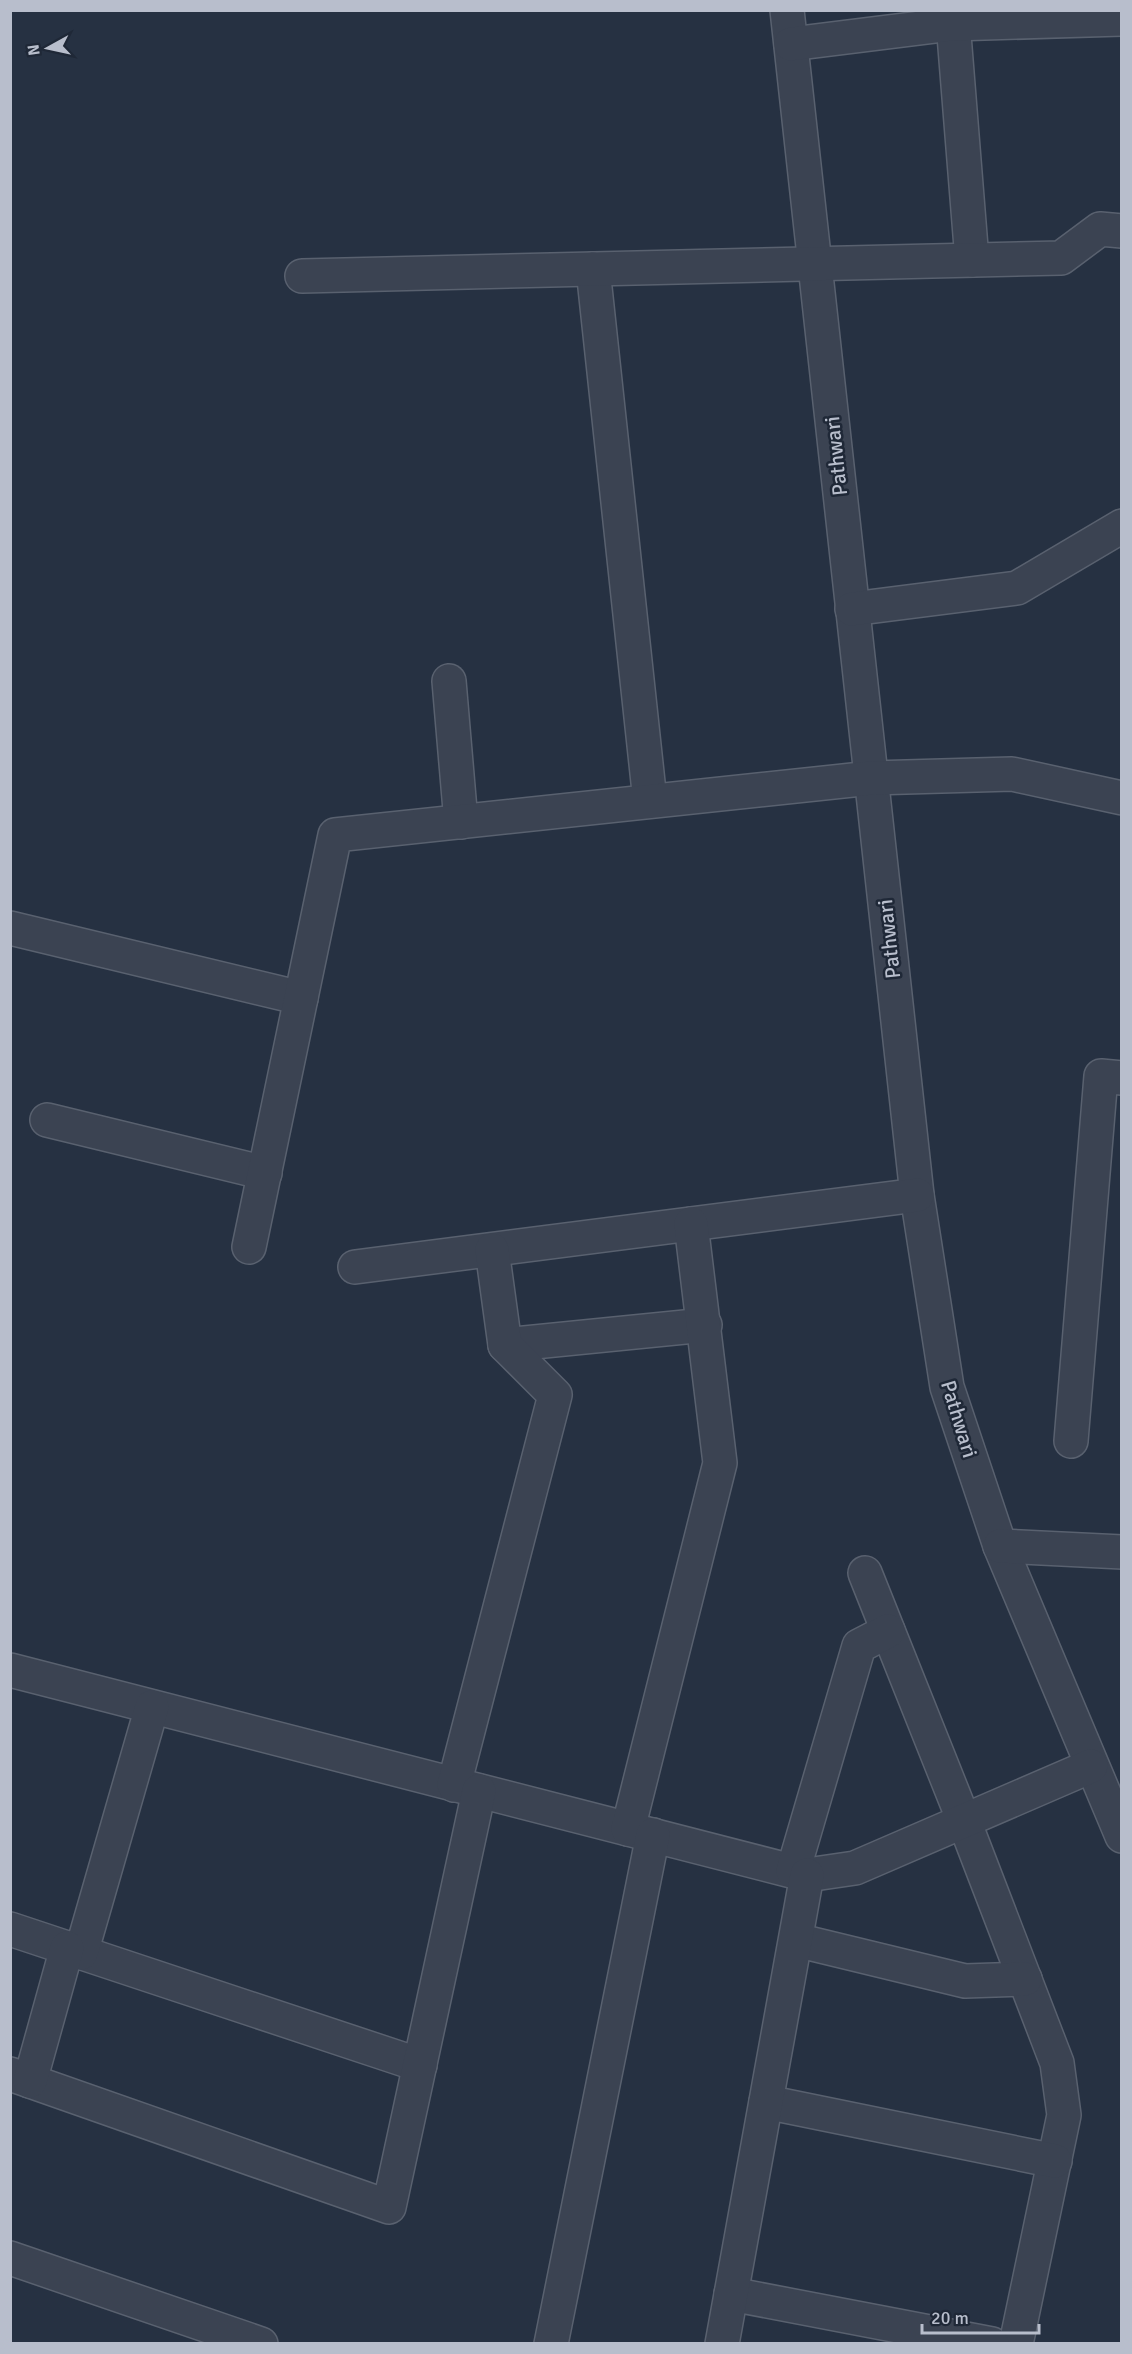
<svg xmlns="http://www.w3.org/2000/svg" width="1132" height="2354" viewBox="0 0 1132 2354" font-family="Signika,sans-serif">
	<style>
		.lines { fill: none; stroke-linecap: round; stroke-linejoin: round }
		.minor-casing { stroke: #59616f; stroke-width: 36 }
		.minor { stroke: #3b4352; stroke-width: 33 }
		.labels { text-anchor: middle; dominant-baseline: central; stroke-width: 5; stroke-linejoin: round; paint-order: stroke }
		.street-label { font-size: 21px; fill: #b8becc; stroke: #1f2837 }
	</style>
	<rect width="100%" height="100%" fill="#263142"/>
	<g class="lines">
		<g class="minor-casing">
			<g id="minor">
				<polyline points="787,10 917,1195 947,1387 1000,1546 1122,1836"/>
				<polyline points="952,10 972,260"/>
				<polyline points="791,44 952,24 1122,19"/>
				<polyline points="593,269 650,801"/>
				<polyline points="302,276 1061,258 1100,229 1122,231"/>
				<polyline points="852,609 1017,588 1122,526"/>
				<polyline points="449,681 461,822"/>
				<polyline points="10,928 301,998"/>
				<polyline points="47,1120 265,1173"/>
				<polyline points="249,1247 335,835 871,778 1012,774 1122,798"/>
				<polyline points="355,1267 917,1195"/>
				<polyline points="505,1345 705,1325"/>
				<polyline points="1071,1441 1101,1076 1122,1078"/>
				<polyline points="1000,1546 1122,1552"/>
				<polyline points="865,1573 964,1821 1057,2063 1064,2115 1016,2344"/>
				<polyline points="10,1670 807,1875 855,1868 1091,1766"/>
				<polyline points="454,1785 555,1395 505,1345 492,1250"/>
				<polyline points="628,1829 720,1463 691,1224"/>
				<polyline points="793,1871 859,1646 888,1631"/>
				<polyline points="10,1929 420,2065"/>
				<polyline points="796,1940 965,1981 1025,1979"/>
				<polyline points="81,1953 152,1707"/>
				<polyline points="10,2074 389,2207 479,1791"/>
				<polyline points="30,2081 67,1948"/>
				<polyline points="766,2102 1055,2161"/>
				<polyline points="10,2258 261,2344"/>
				<polyline points="731,2294 992,2344"/>
				<polyline points="551,2344 653,1835"/>
				<polyline points="722,2344 807,1875"/>
			</g>
		</g>
		<use href="#minor" class="minor"/>
	</g>
	<g class="labels">
		<g class="street-label">
			<text transform="translate(836 456) rotate(-96)">Pathwari</text>
			<text transform="translate(889 939) rotate(-96)">Pathwari</text>
			<text transform="translate(959 1419) rotate(73)">Pathwari</text>
		</g>
	</g>
	<rect width="1132" height="2354" fill="none" stroke="#b8becc" stroke-width="24"/>
	<g transform="translate(48 48) rotate(262)" stroke="#1f2837" stroke-width="4.5" paint-order="stroke">
	<path d="M0-4.5L10 22L0 15L-10 22Z" fill="#b8becc"/>
	<text y="-9" font-size="16" font-weight="bold" text-anchor="middle" fill="#b8becc">N</text>
	</g>
	<path d="M922 2324v9h117v-9" fill="none" stroke="#b8becc" stroke-width="3"/>
	<text x="931" y="2324" font-size="18" fill="#b8becc" stroke="#1f2837" stroke-width="4.5" paint-order="stroke">20 m</text>
</svg>
